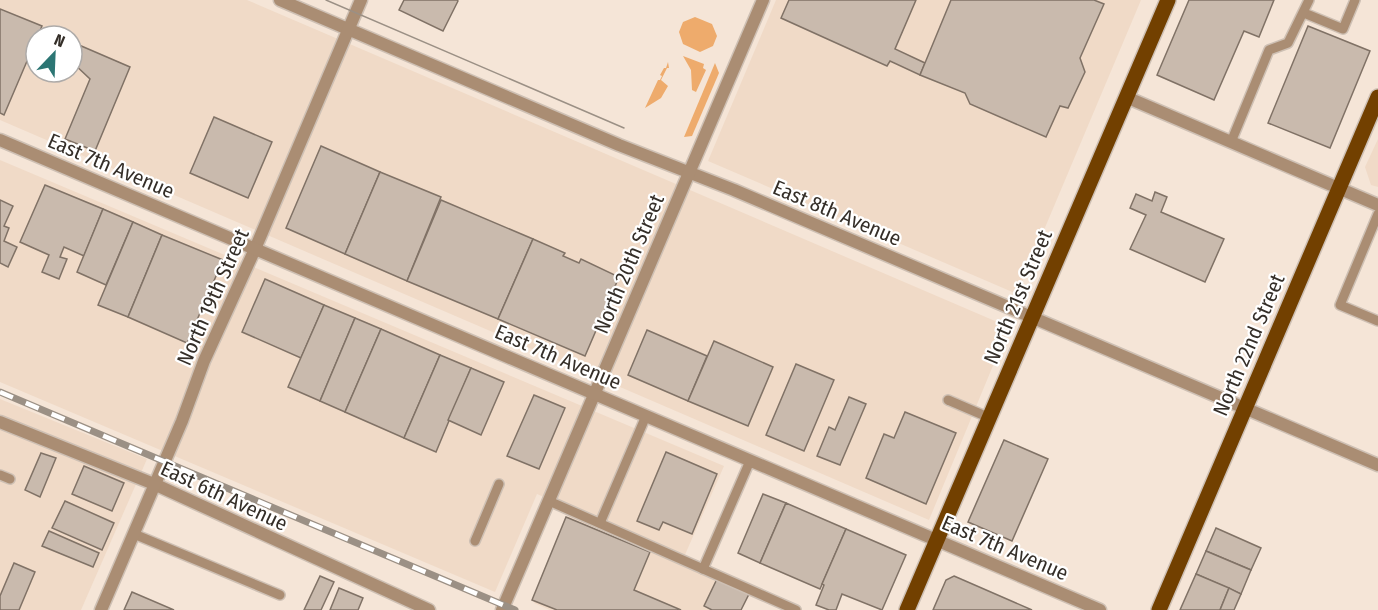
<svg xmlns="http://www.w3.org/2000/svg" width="1378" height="610" viewBox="0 0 1378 610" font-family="'Fira Sans Condensed',sans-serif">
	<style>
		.built { fill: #f0dac7; fill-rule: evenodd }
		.green { fill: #eeab6c }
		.building { fill: #c9baad; stroke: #807266; stroke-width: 1.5 }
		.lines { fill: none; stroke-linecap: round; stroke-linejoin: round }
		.service-casing { stroke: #cec0b4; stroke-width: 12 }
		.minor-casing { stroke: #cec0b4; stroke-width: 15 }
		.tertiary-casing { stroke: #cec0b4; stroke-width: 15 }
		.primary-casing { stroke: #cec0b4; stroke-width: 18 }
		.service { stroke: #aa8d73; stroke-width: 9 }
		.minor { stroke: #aa8d73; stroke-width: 12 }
		.tertiary { stroke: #aa8d73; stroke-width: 12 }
		.primary { stroke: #724000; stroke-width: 15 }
		.tram { stroke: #9b9085; stroke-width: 1.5 }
		.rail-casing { stroke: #9b9085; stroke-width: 7 }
		.rail { stroke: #fff; stroke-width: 4.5; stroke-dasharray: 14; stroke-linecap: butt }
		.labels { text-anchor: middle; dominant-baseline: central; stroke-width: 4.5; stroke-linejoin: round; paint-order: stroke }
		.street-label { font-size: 21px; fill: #342e28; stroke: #fff }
	</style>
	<rect width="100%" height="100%" fill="#f5e5d7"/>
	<g class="built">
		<path d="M0 0H247L1009 327 929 520 0 120ZM36 36H72V72H36Z"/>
		<polygon points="776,0 1141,0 1017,294 708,161"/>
		<polygon points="1378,139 1378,187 1371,185 1365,167"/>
		<polygon points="0,160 724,466 684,557 537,494 495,592 0,382"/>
		<polygon points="0,399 147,459 81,610 0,610"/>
		<polygon points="570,512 751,587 741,610 550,610 534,603"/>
	</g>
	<g class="green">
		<polygon points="695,17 712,24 717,36 713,46 700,52 683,44 679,32 683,22"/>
		<polygon points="683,56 704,64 703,68 706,70 696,92 692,90 691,70"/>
		<polygon points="668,62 669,68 667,68 661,80 668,86 661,98 645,108 658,80 660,80 662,76 660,75 664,68 666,68"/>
		<polygon points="715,63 719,73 692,136 684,137"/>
	</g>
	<g class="building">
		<polygon points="404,0 457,0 458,1 443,31 399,10"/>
		<polygon points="789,0 916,0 895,49 925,63 920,75 890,61 887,66 781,18"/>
		<polygon points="951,0 1094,0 1104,4 1080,58 1085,72 1068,108 1060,106 1046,137 970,104 965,93 920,75"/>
		<polygon points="1189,0 1274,0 1259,37 1244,31 1214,100 1157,75"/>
		<polygon points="0,9 42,26 4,115 0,113"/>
		<polygon points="1308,26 1370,51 1330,148 1268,123"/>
		<polygon points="72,42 130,67 95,151 65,139 90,79 72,62"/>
		<polygon points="214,117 272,142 248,198 190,173"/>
		<polygon points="321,146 380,172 345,254 286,228"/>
		<polygon points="380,172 441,197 407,281 345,254"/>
		<polygon points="45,185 103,209 84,256 64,247 60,257 67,259 59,279 42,272 49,255 20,242"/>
		<polygon points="1155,192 1167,197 1161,212 1224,239 1205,282 1130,249 1146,215 1130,208 1136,194 1152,201"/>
		<polygon points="0,200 13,206 4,226 9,228 4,241 17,247 8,267 0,263"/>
		<polygon points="441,200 533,239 498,319 407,281"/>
		<polygon points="103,209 133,222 106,285 77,272"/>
		<polygon points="133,222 162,235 128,317 98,305"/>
		<polygon points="162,235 223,260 187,343 128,317"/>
		<polygon points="533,239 565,253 563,256 579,263 581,259 619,277 585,356 498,319"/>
		<polygon points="265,279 324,305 301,358 242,332"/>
		<polygon points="324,305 355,318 320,401 288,387"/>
		<polygon points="355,318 381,329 345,412 320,401"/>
		<polygon points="381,329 440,355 404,438 345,412"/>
		<polygon points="647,330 707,356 688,401 628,375"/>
		<polygon points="714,341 773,367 748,426 688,401"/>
		<polygon points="440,355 471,368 436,452 404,438"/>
		<polygon points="796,364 834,380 804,451 766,435"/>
		<polygon points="471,368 504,382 481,435 448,420"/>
		<polygon points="534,395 565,408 539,469 507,456"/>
		<polygon points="849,397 866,404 840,465 817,456 829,427 835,430"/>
		<polygon points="905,412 956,433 926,504 866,478 884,434 894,438"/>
		<polygon points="1004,440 1048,459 1012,541 968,522"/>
		<polygon points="666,452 717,474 692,534 663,522 659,530 637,521"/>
		<polygon points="41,453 56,458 40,497 25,490"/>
		<polygon points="84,466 124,483 112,511 72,494"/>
		<polygon points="763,494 786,503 760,563 738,553"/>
		<polygon points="65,501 114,523 102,550 52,528"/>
		<polygon points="786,503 846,529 820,589 760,563"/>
		<polygon points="566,517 650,552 634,590 681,610 557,610 532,600"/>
		<polygon points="1216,528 1261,548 1251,570 1206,551"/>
		<polygon points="846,529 906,555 882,610 842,594 836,610 829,610 816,605 824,585 822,584"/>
		<polygon points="49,531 99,553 93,567 42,546"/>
		<polygon points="1206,551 1251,570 1241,594 1196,574"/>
		<polygon points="14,563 35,572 19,610 0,610 0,596"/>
		<polygon points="1196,574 1229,588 1220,610 1180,610"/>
		<polygon points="320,576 334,582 321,610 304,610"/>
		<polygon points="954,576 1032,610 933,610 946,580"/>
		<polygon points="717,579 749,594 741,610 712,610 704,606"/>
		<polygon points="339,588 363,598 358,610 330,610"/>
		<polygon points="1229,588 1241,594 1234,610 1220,610"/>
		<polygon points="132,592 174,610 124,610"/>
	</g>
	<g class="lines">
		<g class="service-casing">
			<g id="service">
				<polyline points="1304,13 1343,29 1355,0"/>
				<polyline points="1231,142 1269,50 1288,43 1309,0"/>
				<polyline points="1378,214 1340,305 1378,321"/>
				<polyline points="948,400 990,418"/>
				<polyline points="0,475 10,479"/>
				<polyline points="549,501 796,610"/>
				<polyline points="600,523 646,416"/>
				<polyline points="134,534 280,595"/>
				<polyline points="475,541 499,484"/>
				<polyline points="703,569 750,461"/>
			</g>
		</g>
		<g class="minor-casing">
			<g id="minor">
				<polyline points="280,0 619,145 734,190 1378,465"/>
				<polyline points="1126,97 1378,205"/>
				<polyline points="0,422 154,484 429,610"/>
				<polyline points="101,610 182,421 204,361 255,249 361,0"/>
				<polyline points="502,610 763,0"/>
			</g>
		</g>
		<g class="tertiary-casing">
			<polyline id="tertiary" points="0,140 1100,610"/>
		</g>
		<g class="primary-casing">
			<g id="primary">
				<polyline points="907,610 1168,0"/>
				<polyline points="1159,610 1378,97"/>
			</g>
		</g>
		<use href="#service" class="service"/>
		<use href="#minor" class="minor"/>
		<use href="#tertiary" class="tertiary"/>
		<use href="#primary" class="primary"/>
		<polyline class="tram" points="326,0 624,128"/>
		<g class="rail-casing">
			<polyline id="rail" points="0,392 515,610"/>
		</g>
		<use href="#rail" class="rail"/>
	</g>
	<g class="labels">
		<g class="street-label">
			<text transform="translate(111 166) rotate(23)">East 7th Avenue</text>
			<text transform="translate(837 213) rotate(23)">East 8th Avenue</text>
			<text transform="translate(629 264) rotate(-67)">North 20th Street</text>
			<text transform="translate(213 297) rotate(-66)">North 19th Street</text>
			<text transform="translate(1018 297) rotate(-67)">North 21st Street</text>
			<text transform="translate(1249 345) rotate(-67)">North 22nd Street</text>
			<text transform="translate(558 357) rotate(23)">East 7th Avenue</text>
			<text transform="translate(224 496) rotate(25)">East 6th Avenue</text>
			<text transform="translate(1005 548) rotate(23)">East 7th Avenue</text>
		</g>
	</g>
	<g transform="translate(54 54) rotate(23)"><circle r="28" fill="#ffffff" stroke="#aeaba9" stroke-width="1.5"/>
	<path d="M0-4.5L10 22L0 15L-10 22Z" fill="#2c7674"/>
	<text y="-9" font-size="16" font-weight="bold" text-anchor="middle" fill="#342e28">N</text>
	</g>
</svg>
